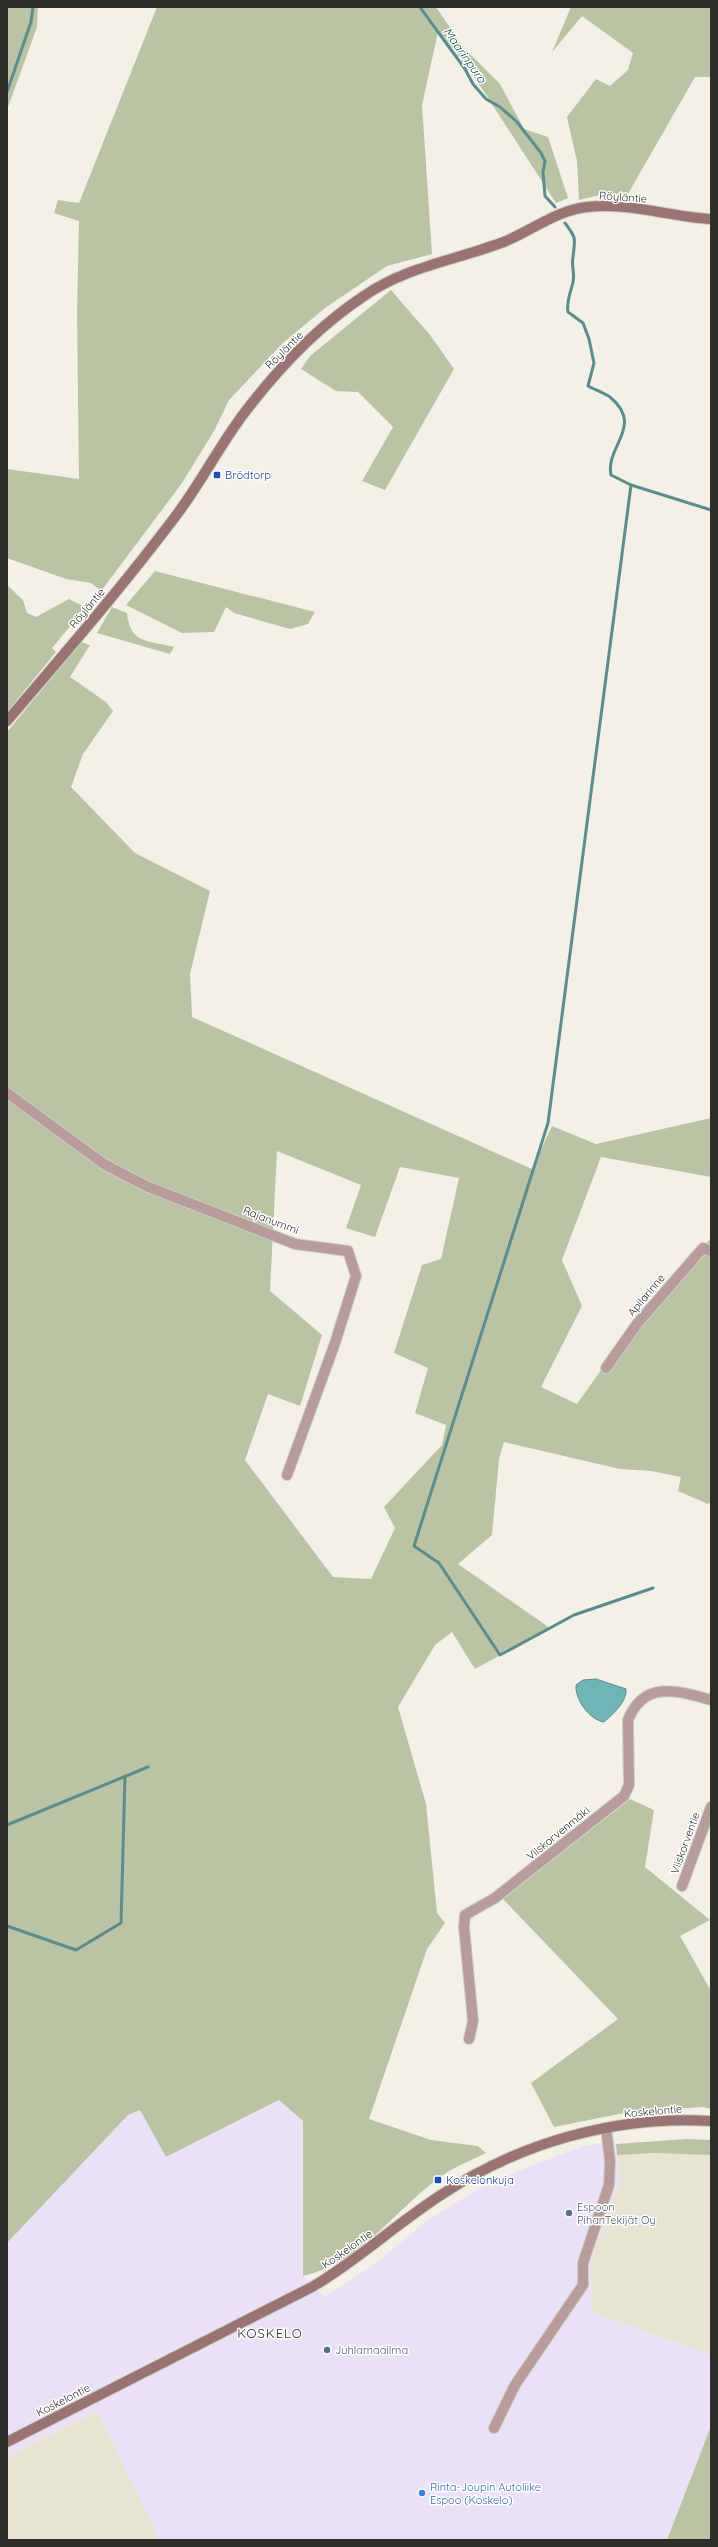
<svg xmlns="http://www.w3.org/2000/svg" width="718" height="2547" viewBox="0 0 718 2547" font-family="Quicksand,sans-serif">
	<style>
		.built { fill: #e8e4d4 }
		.industrial { fill: #ebe1f6 }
		.green { fill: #bac4a5; fill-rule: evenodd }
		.water { fill: #70b4b5; stroke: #5c8c8b }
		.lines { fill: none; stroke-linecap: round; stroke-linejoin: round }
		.stream { stroke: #5c8c8b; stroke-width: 3 }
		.street-casing { stroke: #cfcdc5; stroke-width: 12 }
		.secondary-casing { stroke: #cfcdc5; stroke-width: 12 }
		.street { stroke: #b79c9b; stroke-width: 10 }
		.secondary { stroke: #997473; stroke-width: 10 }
		.transit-dot { fill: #1a4fb4; stroke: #fff; stroke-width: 1.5 }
		.service-dot { fill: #5c6f8a; stroke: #fff; stroke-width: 1.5 }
		.shop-dot { fill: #3f7fe0; stroke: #fff; stroke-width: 1.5 }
		.labels { text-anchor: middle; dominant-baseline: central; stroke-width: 3; stroke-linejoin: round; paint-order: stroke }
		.street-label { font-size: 11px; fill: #2e2d2a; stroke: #fff }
		.transit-label { font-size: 11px; fill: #164399; stroke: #fff; text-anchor: start }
		.service-label { font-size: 11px; fill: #4e5e75; stroke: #fff; text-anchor: start }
		.shop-label { font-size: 11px; fill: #366cbe; stroke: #fff; text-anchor: start }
		.water-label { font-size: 12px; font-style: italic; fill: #064849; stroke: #fff }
		.quarter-label { font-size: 13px; letter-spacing: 1px; fill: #2e2d26; stroke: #fff }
	</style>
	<rect width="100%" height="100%" fill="#f2f0e7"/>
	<g class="built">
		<polygon points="652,2153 711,2155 711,2355 591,2312 591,2259 620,2180 617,2155"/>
		<polygon points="97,2411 152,2523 157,2540 7,2540 7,2456"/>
	</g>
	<polygon class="industrial" points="279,2100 303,2121 303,2275 325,2297 372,2266 428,2220 489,2182 581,2147 615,2140 620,2180 591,2259 591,2312 711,2355 711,2426 667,2540 157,2540 152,2523 97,2411 7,2456 7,2243 128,2115 140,2110 166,2157"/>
	<g class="green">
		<polygon points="7,7 38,7 37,27 7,110"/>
		<polygon points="157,7 420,7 438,32 422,105 432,254 387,266 325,308 283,343 229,400 214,431 182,483 101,591 91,583 66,579 7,558 7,469 79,479 77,313 79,221 54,213 58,200 79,203"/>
		<polygon points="422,7 435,7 438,10 464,48 500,84 524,129 548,137 568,198 556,203 479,84"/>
		<polygon points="571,7 711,7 711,77 695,77 625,199 600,195 579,200 577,161 567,117 596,79 610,86 628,70 633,53 582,16 552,52"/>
		<polygon points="391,290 430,335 454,369 385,490 362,481 393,427 358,392 336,391 301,369 310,356"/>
		<polygon points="155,571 315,612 308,624 290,629 234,613 226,607 214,632 182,633 126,605"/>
		<polygon points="7,585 23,600 27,613 36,617 69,599 81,605 81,613 52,648 56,652 7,712"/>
		<path d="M112 607 127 613C130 644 147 640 174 647L170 654 97 633Z"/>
		<path d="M81 642 90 645 70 677 106 702 113 711 83 754 71 787 135 853 210 891 190 974 192 1017 532 1169 552 1126 596 1144 711 1118V1177L601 1157 562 1260 582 1306 541 1387 577 1404 635 1322 711 1238V1501L708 1504 678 1491 681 1477 651 1471 620 1469 504 1442 499 1459 492 1535 458 1564 550 1628 475 1669 452 1632 435 1645 398 1707 426 1804 437 1913 445 1923 427 1949 369 2119 431 2140 478 2146 486 2153C472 2160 456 2166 443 2175 397 2207 361 2263 303 2276V2121L279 2100 166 2157 140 2110 128 2115 7 2243V732ZM277 1151 361 1185 346 1228 375 1237 400 1167 459 1178 441 1259 422 1265 394 1353 428 1368 415 1413 446 1425 442 1445 384 1507 395 1528 371 1579 333 1577 245 1460 268 1394 300 1406 322 1335 270 1291Z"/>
		<polygon points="630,1799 654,1810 645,1867 710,1920 680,1936 711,1991 711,2109 703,2107 629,2112 554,2127 531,2083 618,2019 503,1899"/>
		<polygon points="687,2139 711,2140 711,2155 652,2153 617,2155 616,2144"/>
		<polygon points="711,2426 711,2540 667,2540"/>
	</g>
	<path class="water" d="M596 1679 626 1689C627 1702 613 1714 604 1722 590 1720 575 1700 576 1685L583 1680Z"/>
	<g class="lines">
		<g class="stream">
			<polyline points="420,7 465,69 473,84 486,99 500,107 517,122 541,153 545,161 543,172 545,196 555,207"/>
			<polyline points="7,92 31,22 33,7"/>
			<path d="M565 223C577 239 575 238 573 257 571 265 575 273 573 282 571 292 566 301 568 312L583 323 589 339 594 363 588 386C595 390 603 392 610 397 645 426 605 446 611 475L631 485 711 510"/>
			<polyline points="631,485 548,1123 414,1546 439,1563 500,1655 574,1615 653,1588"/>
			<polyline points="7,1825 148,1767"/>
			<polyline points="7,1926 76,1950 121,1923 125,1776"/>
		</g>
		<g class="street-casing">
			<g id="street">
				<polyline points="7,1093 104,1164 146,1186 295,1244 348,1251 356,1276 335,1343 287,1475"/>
				<polyline points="606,1368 637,1324 703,1248 711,1251"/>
				<polyline points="682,1886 711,1807"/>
				<path d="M469 2039 473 2021 464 1927 465 1915 495 1898 624 1796 629 1785 628 1720C644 1679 679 1691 711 1700"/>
				<polyline points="494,2428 515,2385 583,2285 583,2263 609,2185 610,2161 606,2128"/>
			</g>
		</g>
		<g class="secondary-casing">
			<g id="secondary">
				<path d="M7 721C65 653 124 585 178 513 201 482 219 447 242 416 275 372 317 327 364 296 407 266 458 260 506 241 532 230 558 210 587 207 629 202 670 217 711 219"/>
				<path d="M7 2442 312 2287C358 2260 396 2224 441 2195 519 2143 616 2115 711 2121"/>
			</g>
		</g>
		<use href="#street" class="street"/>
		<use href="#secondary" class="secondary"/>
	</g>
	<g class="transit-dot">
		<rect x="213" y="471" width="8" height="8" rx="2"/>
		<rect x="434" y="2176" width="8" height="8" rx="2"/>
	</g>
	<g class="service-dot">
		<circle cx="569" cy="2213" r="4"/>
		<circle cx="327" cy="2350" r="4"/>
	</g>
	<circle class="shop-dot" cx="422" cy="2493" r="4"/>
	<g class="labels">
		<g class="street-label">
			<text transform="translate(623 197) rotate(4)">Röyläntie</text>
			<text transform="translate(284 350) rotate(-45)">Röyläntie</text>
			<text transform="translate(87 608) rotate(-50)">Röyläntie</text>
			<text transform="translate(271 1220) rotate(21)">Rajanummi</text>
			<text transform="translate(646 1295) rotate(-50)">Apilarinne</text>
			<text transform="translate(558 1833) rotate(-39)">Viiskorvenmäki</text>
			<text transform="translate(685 1843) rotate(-70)">Viiskorventie</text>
			<text transform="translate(653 2111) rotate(-5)">Koskelontie</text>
			<text transform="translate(347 2249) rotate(-35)">Koskelontie</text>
			<text transform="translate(63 2400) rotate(-27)">Koskelontie</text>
		</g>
		<g class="transit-label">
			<text x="225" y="475">Brödtorp</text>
			<text x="446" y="2180">Koskelonkuja</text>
		</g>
		<g class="service-label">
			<text x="577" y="2207">Espoon<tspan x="577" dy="13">PihanTekijät Oy</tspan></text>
			<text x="335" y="2350">Juhlamaailma</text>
		</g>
		<g class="shop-label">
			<text x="430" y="2487">Rinta-Joupin Autoliike<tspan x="430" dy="13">Espoo (Koskelo)</tspan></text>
		</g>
		<g class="water-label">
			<text transform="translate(465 55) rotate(55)">Maarinpuro</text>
		</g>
		<g class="quarter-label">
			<text x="270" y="2333">KOSKELO</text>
		</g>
	</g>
	<rect width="718" height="2547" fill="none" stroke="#2e2d2a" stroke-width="16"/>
</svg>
